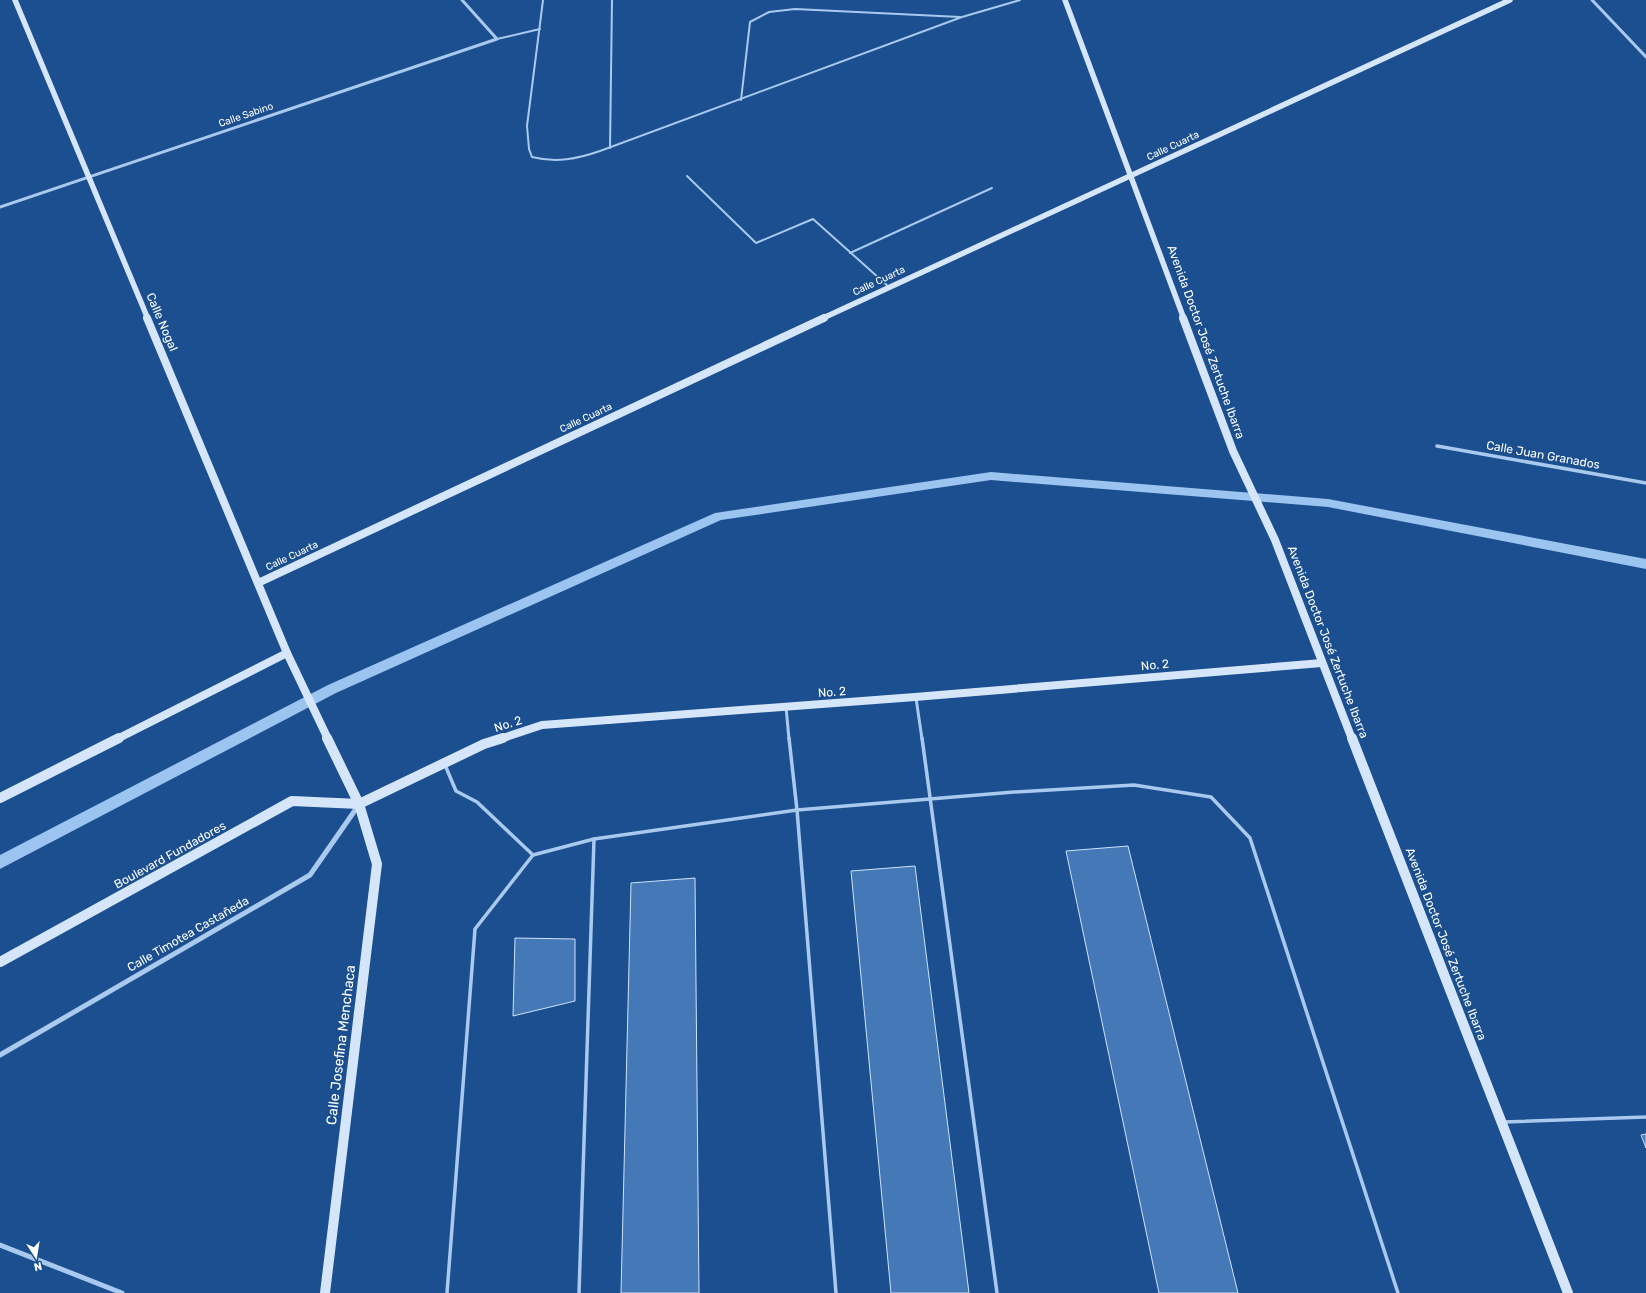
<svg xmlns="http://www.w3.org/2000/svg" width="1646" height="1293" viewBox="0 0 1646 1293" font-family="Rubik,sans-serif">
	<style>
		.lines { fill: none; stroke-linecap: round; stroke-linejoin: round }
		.stream { fill: #9cc4f0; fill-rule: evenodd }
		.building { fill: #4478b7; stroke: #cfe3fa }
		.lane-far2 { stroke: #a9c9ee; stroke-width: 2 }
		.lane-far1 { stroke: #a9c9ee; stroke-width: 3 }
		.lane { stroke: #a9c9ee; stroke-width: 3.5 }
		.street-far2 { stroke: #a9c9ee; stroke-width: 3 }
		.street-far1 { stroke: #a9c9ee; stroke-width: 3.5 }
		.street { stroke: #a9c9ee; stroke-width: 5 }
		.secondary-far2 { stroke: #d6e6fa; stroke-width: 5.5 }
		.secondary-far1 { stroke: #d6e6fa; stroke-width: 8 }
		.secondary { stroke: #d6e6fa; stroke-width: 10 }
		.labels { text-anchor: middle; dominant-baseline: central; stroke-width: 3.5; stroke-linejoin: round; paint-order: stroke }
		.far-street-label { font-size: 10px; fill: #fff; stroke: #1b4f8f }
		.street-label { font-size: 12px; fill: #fff; stroke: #1b4f8f }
		.near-street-label { font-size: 14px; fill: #fff; stroke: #1b4f8f }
	</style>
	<rect width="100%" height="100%" fill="#1b4f8f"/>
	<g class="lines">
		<polygon class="stream" points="991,472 1328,499 1646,559 1646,569 1328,507 991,480 721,520 336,693 0,869 0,855 328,685 715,513"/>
	</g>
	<g class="building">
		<polygon points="1128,846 1238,1293 1159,1293 1066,851"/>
		<polygon points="915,866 969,1293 891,1293 851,871"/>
		<polygon points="695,878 699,1293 621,1293 631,883"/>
		<polygon points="515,938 575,939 575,1001 513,1016"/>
		<polygon points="1646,1134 1646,1148 1641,1135"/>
	</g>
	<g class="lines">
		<g class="lane-far2">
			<path d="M543 0 527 126 529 149 532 157C556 163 577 159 600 151L962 17 1020 0"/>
			<polyline points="497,39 540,29"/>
			<polyline points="741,100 750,22 769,12 795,9 960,17"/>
			<polyline points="610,148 612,0"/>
			<polyline points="687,176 756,243 813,219 889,287"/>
			<polyline points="850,253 992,188"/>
		</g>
		<g class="lane-far1">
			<polyline points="916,698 922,739"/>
			<polyline points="786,707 789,739"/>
		</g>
		<g class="lane">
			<polyline points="789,738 797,810 836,1293"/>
			<polyline points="922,738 997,1293"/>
			<polyline points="445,765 456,791 477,802 533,855"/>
			<polyline points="1504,1122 1646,1117"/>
			<polyline points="447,1293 475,929 533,855 594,839 797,810 1014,792 1134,785 1211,797 1250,838 1398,1293"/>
			<polyline points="579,1293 594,839"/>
		</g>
		<g class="street-far2">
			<polyline points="1592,0 1646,57"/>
			<polyline points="0,207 497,39 462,0"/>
		</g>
		<polyline class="street-far1" points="1437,446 1646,483"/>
		<g class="street">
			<polyline points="0,1055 310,875 358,806"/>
			<polyline points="0,1245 122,1293"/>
		</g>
		<g class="secondary-far2">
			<polyline points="15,0 148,319"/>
			<polyline points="1065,0 1184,319"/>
			<polyline points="821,319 1510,0"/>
		</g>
		<g class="secondary-far1">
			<polyline points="147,318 287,653 328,739"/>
			<polyline points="1183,318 1233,451 1275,540 1352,739"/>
			<polyline points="258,583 824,318"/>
			<polyline points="117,739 287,653"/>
			<polyline points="500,739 542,725 915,697 1322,663"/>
		</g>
		<g class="secondary">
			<polyline points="1352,738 1568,1293"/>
			<polyline points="0,798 119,738"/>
			<polyline points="0,962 292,801 359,804 484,744 503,738"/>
			<polyline points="325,1293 377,864 359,804 327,738"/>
		</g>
	</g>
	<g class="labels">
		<g class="far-street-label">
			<text transform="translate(246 115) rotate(-19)">Calle Sabino</text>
			<text transform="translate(1173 146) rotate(-25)">Calle Cuarta</text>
			<text transform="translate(879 281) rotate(-25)">Calle Cuarta</text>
			<text transform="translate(586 418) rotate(-25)">Calle Cuarta</text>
			<text transform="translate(292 556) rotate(-25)">Calle Cuarta</text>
		</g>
		<g class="street-label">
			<text transform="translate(162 322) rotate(67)">Calle Nogal</text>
			<text transform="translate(1206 342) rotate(70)">Avenida Doctor José Zertuche Ibarra</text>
			<text transform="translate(1543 455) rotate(10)">Calle Juan Granados</text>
			<text transform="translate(1328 642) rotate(69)">Avenida Doctor José Zertuche Ibarra</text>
			<text transform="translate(1155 665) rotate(-5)">No. 2</text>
			<text transform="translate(832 692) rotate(-4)">No. 2</text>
			<text transform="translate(508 724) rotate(-18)">No. 2</text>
			<text transform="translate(170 855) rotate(-29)">Boulevard Fundadores</text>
			<text transform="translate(188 934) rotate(-30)">Calle Timotea Castañeda</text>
			<text transform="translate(1446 944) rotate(69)">Avenida Doctor José Zertuche Ibarra</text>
		</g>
		<g class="near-street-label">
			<text transform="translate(341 1045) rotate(-83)">Calle Josefina Menchaca</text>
		</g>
	</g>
	<g transform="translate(36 1257) rotate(168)" stroke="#1b4f8f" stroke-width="3" paint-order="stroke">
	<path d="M0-3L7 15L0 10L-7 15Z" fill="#ffffff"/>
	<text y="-6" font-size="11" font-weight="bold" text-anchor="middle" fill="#ffffff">N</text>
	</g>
</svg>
